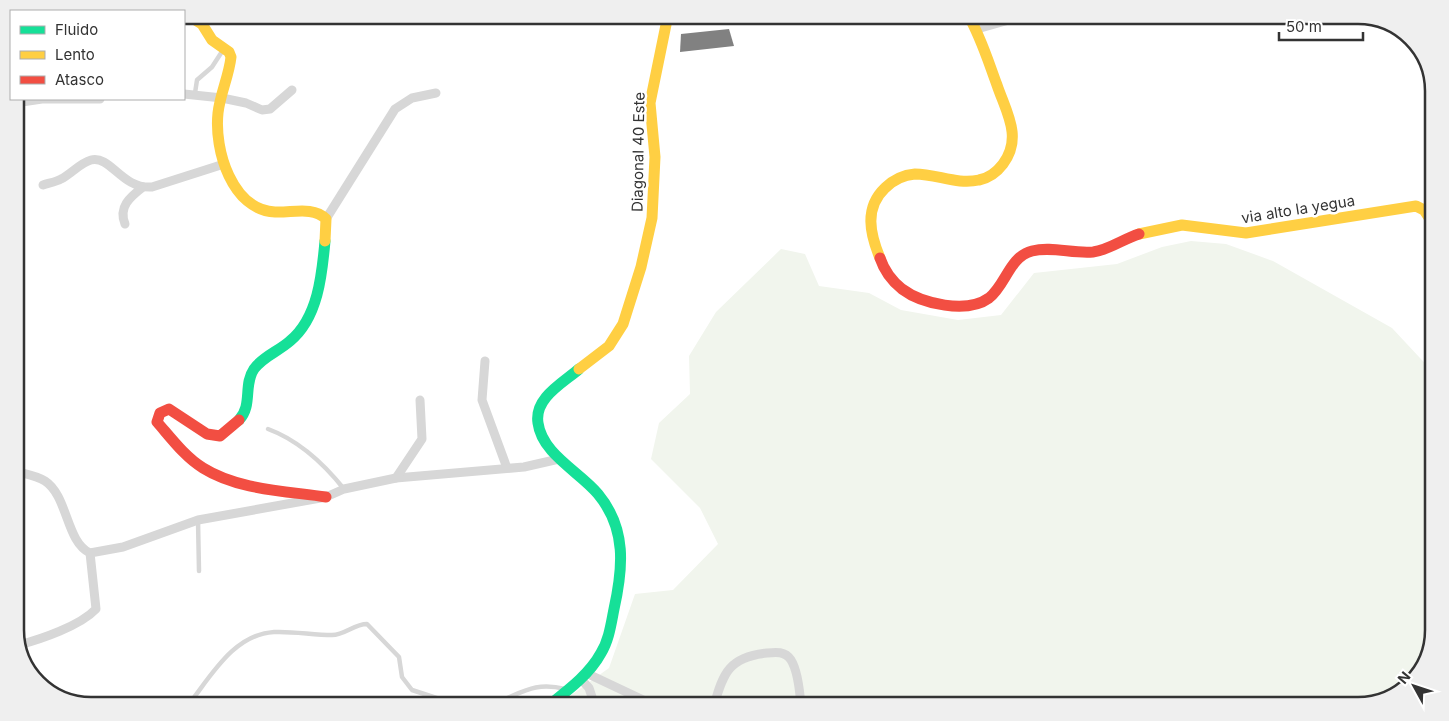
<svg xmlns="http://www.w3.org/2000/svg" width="1449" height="721" viewBox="0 0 1449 721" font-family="Inter,sans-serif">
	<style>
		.green { fill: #f1f5ed }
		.building { fill: #818181 }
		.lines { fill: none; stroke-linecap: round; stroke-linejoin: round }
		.path { stroke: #d6d6d6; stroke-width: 2; stroke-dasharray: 2.5 2.5; stroke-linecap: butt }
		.lane { stroke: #d7d7d7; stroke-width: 4.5 }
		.street { stroke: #d7d7d7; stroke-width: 9 }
		.fast { stroke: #16e098; stroke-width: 11 }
		.slow { stroke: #ffcf43; stroke-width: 11 }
		.jam { stroke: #f24e42; stroke-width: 11 }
		.labels { text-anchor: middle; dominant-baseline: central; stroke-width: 5; stroke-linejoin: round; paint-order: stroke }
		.street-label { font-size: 15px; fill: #333; stroke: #fff }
		.rim { fill: none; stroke: #333; stroke-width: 2.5 }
	</style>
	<rect width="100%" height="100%" fill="#fff"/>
	<polygon class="green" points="1191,241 1226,244 1273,261 1392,328 1434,373 1434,615 1414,677 1400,693 1358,706 556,706 609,668 635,594 673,590 718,544 700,508 651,459 659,423 690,394 689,356 716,312 781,249 805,254 819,286 869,293 901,310 958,320 1001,315 1034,273 1117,264 1162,247"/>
	<polygon class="building" points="729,29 734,46 680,52 681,34"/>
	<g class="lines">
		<polyline class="path" points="679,20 688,15"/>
		<g class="lane">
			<polyline points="195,93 197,80 212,67 223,50"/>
			<path d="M268 429C298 440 324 464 344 489"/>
			<polyline points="198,520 199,571"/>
			<path d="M189 704C211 676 234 634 274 632 293 631 313 635 332 635 345 635 354 624 367 624L399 657 402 677 412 690 461 706"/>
			<path d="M481 706C515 701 527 679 565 689"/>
		</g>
		<g class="street">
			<polyline points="977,29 1016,18 1088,20 1119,15"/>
			<polyline points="184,94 222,98 246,103 262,110 270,109 292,90"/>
			<polyline points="15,103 42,99 100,99"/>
			<path d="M43 185C49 183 56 182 61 179 71 174 80 163 91 160 111 155 121 189 152 187L224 164"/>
			<polyline points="326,219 395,109 412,98 436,93"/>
			<path d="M125 224C118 207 130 197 143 187"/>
			<polyline points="485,361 482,400 507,468"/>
			<path d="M15 471C25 474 36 475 45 481 68 496 66 542 90 553L123 547 198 520 326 497 344 489 396 478 524 467 559 459"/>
			<polyline points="396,478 422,439 420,400"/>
			<path d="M19 645C41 639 80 626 96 609L90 553"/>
			<polyline points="586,673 656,706"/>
			<polyline points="581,679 589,688 595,706"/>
			<path d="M714 706C723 672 730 657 767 653 776 652 785 651 791 660 798 671 800 693 801 706"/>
		</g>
		<g class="fast">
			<path d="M239 420C253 405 243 385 254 369 262 357 279 351 290 341 318 318 322 275 325 241"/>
			<path d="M548 706C567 691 589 675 601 653 609 640 611 624 614 609 623 568 627 529 598 494 580 472 542 454 538 423 534 398 563 383 579 369"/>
		</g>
		<g class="slow">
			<path d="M184 18 194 19 202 24 212 40 229 52 231 57C229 76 220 94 218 113 214 150 232 210 275 212 292 213 313 206 326 219L325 241"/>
			<polyline points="1139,234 1182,225 1246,233 1416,206 1424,210 1434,225"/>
			<path d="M880 258C870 234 864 208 885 188 893 180 903 175 915 174 937 174 957 185 979 180 989 178 997 172 1003 164 1023 137 1006 112 997 85 988 61 981 37 968 15"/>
			<polyline points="579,369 609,346 623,324 641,267 652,218 655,157 650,103 668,15"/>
		</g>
		<g class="jam">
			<path d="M880 258C884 270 892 281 902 289 922 304 967 314 989 298 1006 285 1009 257 1032 251 1052 246 1073 254 1093 252 1109 250 1123 239 1139 234"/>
			<path d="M239 420 220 436 207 434 169 409 160 413 157 422C171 438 185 457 203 468 238 490 286 491 326 497"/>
		</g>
	</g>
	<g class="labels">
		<g class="street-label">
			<text transform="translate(638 152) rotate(-89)">Diagonal 40 Este</text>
			<text transform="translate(1298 209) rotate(-9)">via alto la yegua</text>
		</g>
	</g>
	<path d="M0 0H1449V721H0ZM91 24H1358A67 67 0 0 1 1425 91V630A67 67 0 0 1 1358 697H91A67 67 0 0 1 24 630V91A67 67 0 0 1 91 24Z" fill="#efefef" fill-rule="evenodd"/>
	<path class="rim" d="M91 24H1358A67 67 0 0 1 1425 91V630A67 67 0 0 1 1358 697H91A67 67 0 0 1 24 630V91A67 67 0 0 1 91 24Z"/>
	<rect x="10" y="10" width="175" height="90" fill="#ffffff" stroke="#adadad"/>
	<rect x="20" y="26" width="25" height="8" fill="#16e098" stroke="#adadad"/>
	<text x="55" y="35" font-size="15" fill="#333333">Fluido</text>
	<rect x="20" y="51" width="25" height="8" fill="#ffcf43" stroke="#adadad"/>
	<text x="55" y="60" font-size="15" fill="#333333">Lento</text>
	<rect x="20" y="76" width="25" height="8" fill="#f24e42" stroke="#adadad"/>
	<text x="55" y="85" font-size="15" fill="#333333">Atasco</text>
	<g transform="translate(1414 686) rotate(310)" stroke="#ffffff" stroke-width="4" paint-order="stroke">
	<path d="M0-4L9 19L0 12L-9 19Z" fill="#333333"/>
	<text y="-8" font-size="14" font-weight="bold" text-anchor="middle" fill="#333333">N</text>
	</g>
	<path d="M1279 32v8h84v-8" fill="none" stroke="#333333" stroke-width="2.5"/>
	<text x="1286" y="32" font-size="15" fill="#333333" stroke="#ffffff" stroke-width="4" paint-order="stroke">50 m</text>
</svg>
